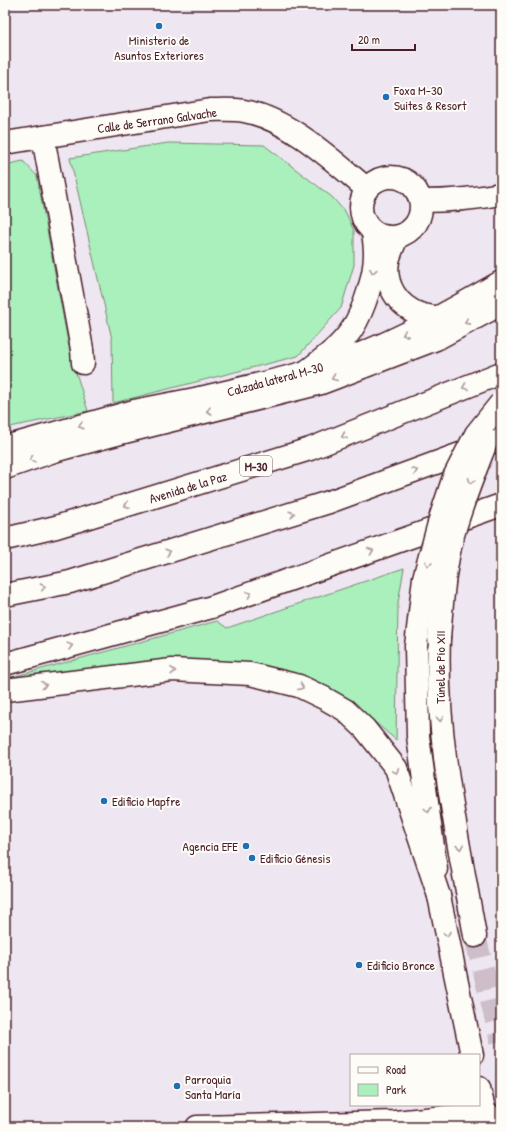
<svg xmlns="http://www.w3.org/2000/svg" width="506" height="1132" viewBox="0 0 506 1132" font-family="'Patrick Hand',sans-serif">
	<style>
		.green { fill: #a9f0bc; stroke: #7a8874 }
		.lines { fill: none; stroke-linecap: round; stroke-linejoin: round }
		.major-tunnel { stroke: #cdbec9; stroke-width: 22; stroke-dasharray: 22 11; stroke-linecap: butt }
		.minor-casing { stroke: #4a1f2b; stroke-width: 25 }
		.major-casing { stroke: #4a1f2b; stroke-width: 25 }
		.highway-casing { stroke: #4a1f2b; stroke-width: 25 }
		.minor { stroke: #fdfcf7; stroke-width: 22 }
		.major { stroke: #fdfcf7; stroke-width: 22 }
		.highway { stroke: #fdfcf7; stroke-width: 22 }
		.major-bridge-casing { stroke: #4a1f2b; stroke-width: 25; stroke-linecap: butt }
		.major-bridge { stroke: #fdfcf7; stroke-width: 22 }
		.oneway { stroke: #ac999b }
		.poi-dot { fill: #1f6fb2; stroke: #fdfcf7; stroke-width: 1.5 }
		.labels { text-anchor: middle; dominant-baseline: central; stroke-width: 4; stroke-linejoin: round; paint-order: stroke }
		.shield { fill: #fdfcf7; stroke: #806168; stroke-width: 1 }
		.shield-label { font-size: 12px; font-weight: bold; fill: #4a1f2b }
		.poi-label { font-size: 13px; fill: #4a1f2b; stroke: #fdfcf7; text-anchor: start }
		.street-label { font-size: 13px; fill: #4a1f2b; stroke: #fdfcf7 }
	</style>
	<rect width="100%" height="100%" fill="#eee6f0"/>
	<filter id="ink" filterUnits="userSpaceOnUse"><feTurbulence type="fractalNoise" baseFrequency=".025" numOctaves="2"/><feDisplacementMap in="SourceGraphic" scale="8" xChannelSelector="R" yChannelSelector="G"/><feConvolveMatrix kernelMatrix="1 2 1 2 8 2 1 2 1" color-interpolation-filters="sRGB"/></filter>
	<g filter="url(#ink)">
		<g class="green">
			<polygon points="168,143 264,145 332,197 346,213 354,231 354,265 341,308 298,356 113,403 112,339 70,158"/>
			<polygon points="23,161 37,176 70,353 88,411 5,428 5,165"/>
			<polygon points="404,568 398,603 396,740 363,712 327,689 288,674 5,679 217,621 227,628"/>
		</g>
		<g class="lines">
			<polyline class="major-tunnel" points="475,936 501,1041"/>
			<g class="minor-casing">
				<g id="minor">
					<polyline points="43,137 82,349 83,363"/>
					<path d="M5 143 210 110C221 110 233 109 244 111 289 119 332 160 367 189"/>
					<circle cx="391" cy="207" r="30"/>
					<path d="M421 201C448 201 474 199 501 194"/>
					<path d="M397 237C394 245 390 253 388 261 384 284 397 306 420 314 425 316 432 316 438 318"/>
					<path d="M307 371C323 359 341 346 352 329 364 310 375 276 375 254 375 247 374 239 373 232"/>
					<polyline points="5,447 134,411 200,398"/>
					<polyline points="439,896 472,1055"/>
					<polyline points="479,1088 485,1113"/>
					<polyline points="197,1127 395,1122 485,1113 501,1122"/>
				</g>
			</g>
			<g class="major-casing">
				<g id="major">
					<path d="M200 398C250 386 301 376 350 358 403 338 452 310 501 282"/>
					<path d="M439 638C435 739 458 837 475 936"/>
					<polyline points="416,646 418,736 436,869"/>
				</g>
			</g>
			<g class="highway-casing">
				<g id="highway">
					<polyline points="54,451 121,433 321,383 436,339 501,304"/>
					<polyline points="5,468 68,446"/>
					<polyline points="5,539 56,527 310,449 501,373"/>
					<polyline points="5,595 70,582 329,502 501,439"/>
					<polyline points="5,664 212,607 501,505"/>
					<polyline points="5,690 172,670 250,674 299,686 324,698 345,710 365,729 396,768 439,896"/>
				</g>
			</g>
			<use href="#minor" class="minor"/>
			<use href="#major" class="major"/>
			<use href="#highway" class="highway"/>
			<g class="major-bridge-casing">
				<g id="major-bridge">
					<path d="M439 638C442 603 444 568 453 535 462 502 475 471 487 440"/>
					<polyline points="416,646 424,578 441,516 454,477 476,434 501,403"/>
				</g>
			</g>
			<use href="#major-bridge" class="major-bridge"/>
		</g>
		<defs><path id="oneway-chevron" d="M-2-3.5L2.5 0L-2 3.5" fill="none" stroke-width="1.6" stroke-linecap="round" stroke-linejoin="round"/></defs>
		<g class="oneway">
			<use href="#oneway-chevron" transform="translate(373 271) rotate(99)"/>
			<use href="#oneway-chevron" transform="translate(467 322) rotate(152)"/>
			<use href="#oneway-chevron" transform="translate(405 334) rotate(154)"/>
			<use href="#oneway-chevron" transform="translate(334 378) rotate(159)"/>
			<use href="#oneway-chevron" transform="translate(465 387) rotate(158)"/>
			<use href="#oneway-chevron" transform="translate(209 411) rotate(166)"/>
			<use href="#oneway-chevron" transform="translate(81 426) rotate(164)"/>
			<use href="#oneway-chevron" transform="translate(344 436) rotate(158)"/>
			<use href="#oneway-chevron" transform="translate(32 459) rotate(161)"/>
			<use href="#oneway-chevron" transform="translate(415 471) rotate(-20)"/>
			<use href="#oneway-chevron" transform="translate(471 481) rotate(112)"/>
			<use href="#oneway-chevron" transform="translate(127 505) rotate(163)"/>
			<use href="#oneway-chevron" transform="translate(292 514) rotate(-17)"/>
			<use href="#oneway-chevron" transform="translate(371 551) rotate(-20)"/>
			<use href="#oneway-chevron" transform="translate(168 552) rotate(-17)"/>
			<use href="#oneway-chevron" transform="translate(428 564) rotate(105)"/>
			<use href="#oneway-chevron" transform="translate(43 587) rotate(-12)"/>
			<use href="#oneway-chevron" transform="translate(249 594) rotate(-20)"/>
			<use href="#oneway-chevron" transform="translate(70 646) rotate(-15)"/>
			<use href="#oneway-chevron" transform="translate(173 671) rotate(-2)"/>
			<use href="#oneway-chevron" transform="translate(44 685) rotate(-7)"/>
			<use href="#oneway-chevron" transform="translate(301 687) rotate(21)"/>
			<use href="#oneway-chevron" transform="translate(440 719) rotate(85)"/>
			<use href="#oneway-chevron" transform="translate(396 771) rotate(66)"/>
			<use href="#oneway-chevron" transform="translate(428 810) rotate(83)"/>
			<use href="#oneway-chevron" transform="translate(460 847) rotate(80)"/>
			<use href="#oneway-chevron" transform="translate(447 934) rotate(78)"/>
		</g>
	</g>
	<g class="poi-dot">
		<circle cx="159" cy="26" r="4"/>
		<circle cx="386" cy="97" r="4"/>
		<circle cx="104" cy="801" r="4"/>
		<circle cx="246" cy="846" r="4"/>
		<circle cx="252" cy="858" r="4"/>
		<circle cx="359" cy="965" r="4"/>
		<circle cx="177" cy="1086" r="4"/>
	</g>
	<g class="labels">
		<rect class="shield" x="240" y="456" width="32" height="20" rx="3"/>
		<g class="shield-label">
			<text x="256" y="466">M-30</text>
		</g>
		<g class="poi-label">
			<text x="159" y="40" text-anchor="middle">Ministerio de<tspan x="159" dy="15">Asuntos Exteriores</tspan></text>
			<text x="394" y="90">Foxa M-30<tspan x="394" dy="15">Suites &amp; Resort</tspan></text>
			<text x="112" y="801">Edificio Mapfre</text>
			<text x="238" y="846" text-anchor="end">Agencia EFE</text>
			<text x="260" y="858">Edificio Génesis</text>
			<text x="367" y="965">Edificio Bronce</text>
			<text x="185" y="1079">Parroquia<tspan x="185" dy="15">Santa María</tspan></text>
		</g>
		<g class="street-label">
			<text transform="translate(157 120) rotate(-8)">Calle de Serrano Galvache</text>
			<text transform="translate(275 379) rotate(-15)">Calzada lateral M-30</text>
			<text transform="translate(188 487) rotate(-17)">Avenida de la Paz</text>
			<text transform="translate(440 667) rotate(-90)">Túnel de Pío XII</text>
		</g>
	</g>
	<rect width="506" height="1132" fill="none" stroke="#fdfcf7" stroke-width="20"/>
	<rect x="10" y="10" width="486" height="1112" fill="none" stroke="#4a1f2b" stroke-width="1.5" filter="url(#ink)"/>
	<rect x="350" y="1054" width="130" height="52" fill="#fdfcf7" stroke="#b5a4a5"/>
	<rect x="358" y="1067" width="20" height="6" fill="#fdfcf7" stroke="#b5a4a5"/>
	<text x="386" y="1074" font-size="12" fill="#4a1f2b">Road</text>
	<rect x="358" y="1084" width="20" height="12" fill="#a9f0bc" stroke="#b5a4a5"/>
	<text x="386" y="1094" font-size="12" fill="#4a1f2b">Park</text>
	<path d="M352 44v6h63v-6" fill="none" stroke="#4a1f2b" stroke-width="2"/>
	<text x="358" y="44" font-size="12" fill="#4a1f2b" stroke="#fdfcf7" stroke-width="3" paint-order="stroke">20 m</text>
</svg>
